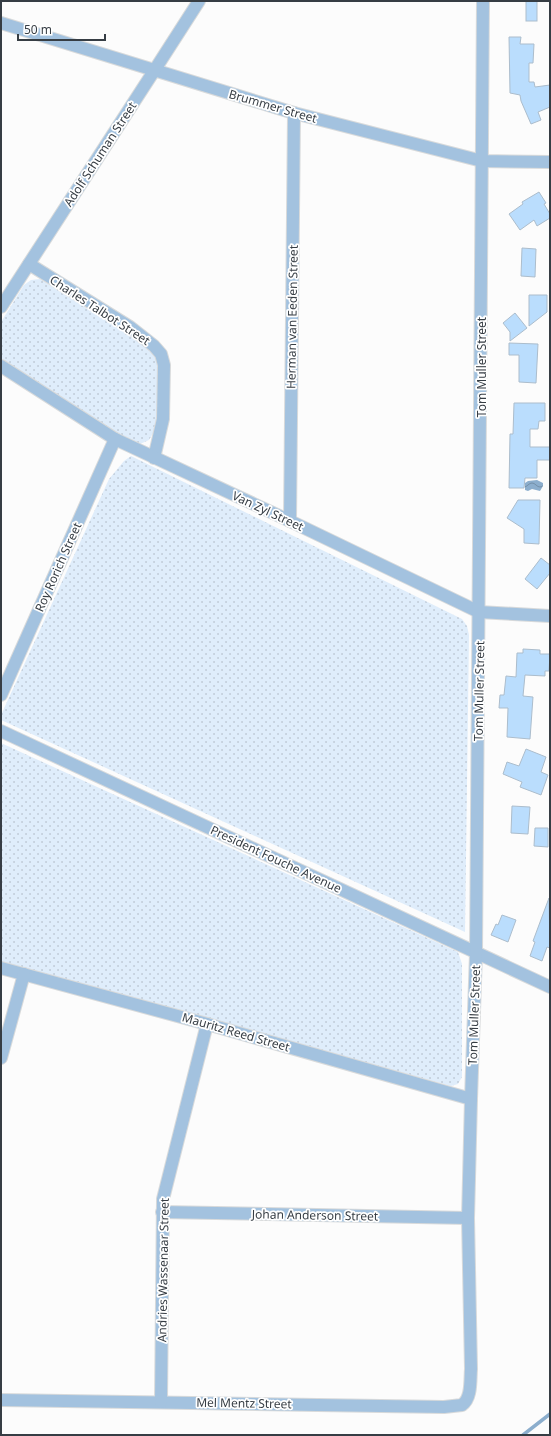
<svg xmlns="http://www.w3.org/2000/svg" width="551" height="1436" viewBox="0 0 551 1436" font-family="'Noto Sans',sans-serif">
	<style>
		.park { fill: url(#park-dots) }
		.water { fill: url(#water-waves) }
		.lines { fill: none; stroke-linecap: round; stroke-linejoin: round }
		.stream { stroke: #8caecd; stroke-width: 3.5 }
		.building { fill: #baddfd; stroke: #acbdcc }
		.minor-casing { stroke: #d8dadb; stroke-width: 14 }
		.minor { stroke: #a3c2df; stroke-width: 12 }
		.labels { text-anchor: middle; dominant-baseline: central; stroke-width: 3.5; stroke-linejoin: round; paint-order: stroke }
		.street-label { font-size: 12px; fill: #363d44; stroke: #fff }
	</style>
	<defs>
		<pattern id="park-dots" width="8" height="8" patternUnits="userSpaceOnUse"><rect width="8" height="8" fill="#dfedfb"/><path d="M2 2h.1M6 6h.1" fill="none" stroke="#c0ccd8" stroke-width="1.8" stroke-linecap="round"/></pattern>
		<pattern id="water-waves" width="16" height="10" patternUnits="userSpaceOnUse"><rect width="16" height="10" fill="#8caecd"/><path d="M0 5q4-4 8 0t8 0" fill="none" stroke="#738fa8"/></pattern>
	</defs>
	<rect width="100%" height="100%" fill="#fcfcfc"/>
	<g class="park">
		<polygon points="40,279 138,341 153,353 159,365 158,418 155,430 149,440 140,444 114,432 1,359 1,322 24,285 31,280"/>
		<polygon points="131,456 462,619 467,626 469,635 465,932 1,720 1,715 109,479 124,461"/>
		<polygon points="1,743 458,952 462,964 462,1077 458,1084 451,1086 1,962"/>
	</g>
	<polygon class="water" points="537,480 543,483 543,486 540,491 532,489 528,491 525,490 525,483 528,481"/>
	<g class="lines">
		<polyline class="stream" points="523,1435 550,1414"/>
	</g>
	<g class="building">
		<rect x="526" y="1" width="11" height="20"/>
		<polygon points="509,37 521,37 520,44 534,44 533,63 529,63 529,82 534,82 535,87 550,85 550,107 538,112 541,120 531,124 521,101 520,95 510,93"/>
		<polygon points="539,192 546,203 544,204 550,214 550,218 537,226 534,220 520,230 509,214 523,204 522,202"/>
		<polygon points="522,248 536,249 535,277 521,276"/>
		<polygon points="529,295 547,295 547,312 529,326"/>
		<polygon points="515,313 527,328 510,341 510,332 503,323"/>
		<polygon points="509,343 538,344 536,383 519,382 519,355 509,355"/>
		<polygon points="514,403 545,403 545,421 539,421 538,429 530,429 530,447 550,447 550,460 537,460 537,478 525,478 524,488 509,488 510,434 513,434"/>
		<polygon points="518,500 540,500 539,544 524,543 524,529 507,518"/>
		<polygon points="541,558 550,565 550,573 537,589 525,579"/>
		<polygon points="523,649 540,650 540,654 550,654 549,671 545,671 545,676 525,675 523,696 533,697 530,739 507,737 508,708 499,708 500,695 504,695 506,676 516,677 517,653 523,653"/>
		<polygon points="526,749 546,757 541,772 548,775 541,795 520,787 522,782 503,774 507,762 519,766"/>
		<polygon points="512,806 530,807 528,834 511,833"/>
		<polygon points="535,828 548,828 548,847 534,846"/>
		<polygon points="549,898 550,948 547,947 542,961 530,956 535,942 533,941"/>
		<polygon points="502,915 516,920 508,942 491,935 496,924 498,925"/>
	</g>
	<g class="lines">
		<g class="minor-casing">
			<g id="minor">
				<polyline points="1,23 294,113 482,161 550,162"/>
				<polyline points="29,264 130,327 154,346 161,354 164,365 163,419 154,458"/>
				<polyline points="1,307 154,71 199,1"/>
				<polyline points="1,366 115,439 290,521 479,612 550,616"/>
				<polyline points="290,521 294,113"/>
				<polyline points="1,695 115,439"/>
				<polyline points="1,731 550,987"/>
				<polyline points="1,968 207,1024 471,1099"/>
				<polyline points="1,1058 24,974"/>
				<polyline points="162,1212 468,1218"/>
				<path d="M1 1400 444 1407 462 1405C472 1398 470 1380 471 1369L468 1218 471 1099 476 953 483 1"/>
				<polyline points="161,1402 163,1199 207,1024"/>
			</g>
		</g>
		<use href="#minor" class="minor"/>
	</g>
	<g class="labels">
		<g class="street-label">
			<text transform="translate(273 106) rotate(16)">Brummer Street</text>
			<text transform="translate(100 154) rotate(-57)">Adolf Schuman Street</text>
			<text transform="translate(100 310) rotate(33)">Charles Talbot Street</text>
			<text transform="translate(292 317) rotate(-89)">Herman van Eeden Street</text>
			<text transform="translate(481 367) rotate(-90)">Tom Muller Street</text>
			<text transform="translate(268 511) rotate(25)">Van Zyl Street</text>
			<text transform="translate(58 567) rotate(-66)">Roy Rorich Street</text>
			<text transform="translate(479 691) rotate(-89)">Tom Muller Street</text>
			<text transform="translate(276 859) rotate(25)">President Fouche Avenue</text>
			<text transform="translate(474 1015) rotate(-88)">Tom Muller Street</text>
			<text transform="translate(236 1032) rotate(16)">Mauritz Reed Street</text>
			<text transform="translate(315 1215) rotate(1)">Johan Anderson Street</text>
			<text transform="translate(163 1270) rotate(-89)">Andries Wassenaar Street</text>
			<text transform="translate(244 1403) rotate(1)">Mel Mentz Street</text>
		</g>
	</g>
	<rect width="551" height="1436" fill="none" stroke="#363d44" stroke-width="4"/>
	<path d="M18 34v6h87v-6" fill="none" stroke="#363d44" stroke-width="2"/>
	<text x="24" y="34" font-size="12" fill="#363d44" stroke="#ffffff" stroke-width="3" paint-order="stroke">50 m</text>
</svg>
